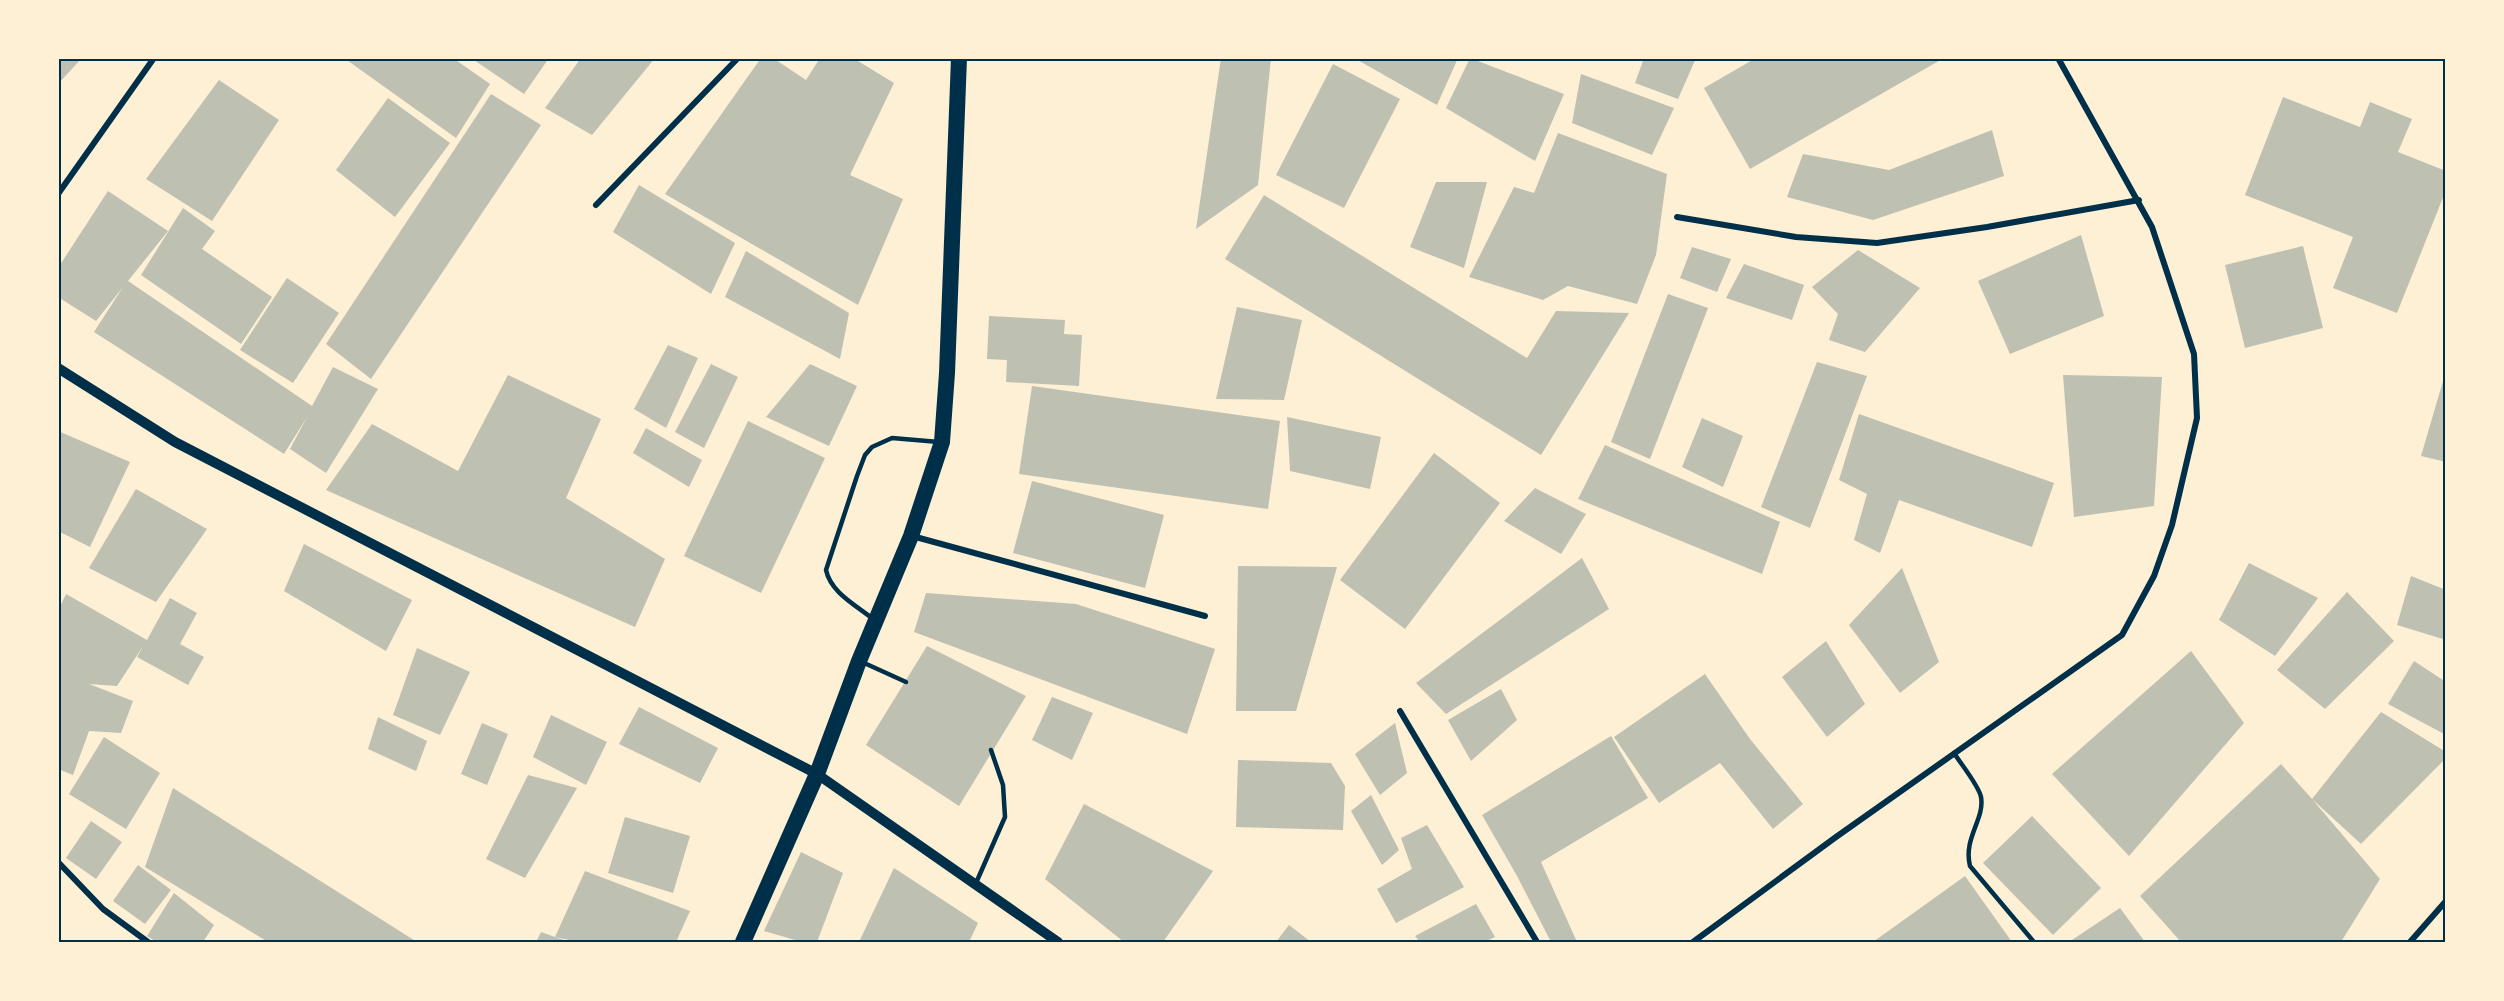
<svg xmlns="http://www.w3.org/2000/svg" width="2504" height="1001" viewBox="0 0 2504 1001" font-family="'Fira Sans Condensed',sans-serif">
	<style>
		.building { fill: #bec0b2 }
		.lines { fill: none; stroke-linecap: round; stroke-linejoin: round }
		.service { stroke: #003049; stroke-width: 4.5 }
		.minor { stroke: #003049; stroke-width: 6 }
		.tertiary { stroke: #003049; stroke-width: 10 }
		.trunk { stroke: #003049; stroke-width: 16 }
		.neatline { fill: none; stroke: #003049; stroke-width: 2 }
	</style>
	<rect width="100%" height="100%" fill="#fdf0d5"/>
	<g class="building">
		<polygon points="58,58 82,58 58,84"/>
		<polygon points="344,58 453,58 490,84 456,138"/>
		<polygon points="471,58 549,58 524,94"/>
		<polygon points="581,58 655,58 592,135 545,108"/>
		<polygon points="761,58 773,58 806,80 820,58 853,58 894,83 850,175 903,199 858,305 665,194"/>
		<polygon points="1221,58 1271,58 1258,185 1196,229"/>
		<polygon points="1354,58 1458,58 1437,105"/>
		<polygon points="1470,58 1564,94 1535,161 1446,108"/>
		<polygon points="1644,58 1696,58 1678,99 1635,83"/>
		<polygon points="1756,58 1944,58 1750,169 1704,88"/>
		<polygon points="1333,64 1400,99 1344,208 1276,175"/>
		<polygon points="1581,74 1674,108 1652,155 1572,123"/>
		<polygon points="219,80 279,120 212,221 146,179"/>
		<polygon points="491,94 541,125 371,379 326,344"/>
		<polygon points="2283,97 2360,127 2370,102 2412,119 2398,152 2446,171 2446,190 2397,313 2333,288 2353,237 2245,195"/>
		<polygon points="388,98 450,143 395,217 336,170"/>
		<polygon points="1992,130 2004,176 1873,220 1787,197 1803,154 1889,170"/>
		<polygon points="1558,133 1667,174 1656,255 1637,304 1568,286 1543,300 1469,277 1514,187 1534,193"/>
		<polygon points="1436,182 1487,182 1464,268 1410,247"/>
		<polygon points="639,185 735,243 711,294 613,232"/>
		<polygon points="108,191 168,231 128,281 312,406 333,367 378,389 326,473 290,449 307,417 284,454 94,332 123,287 96,321 58,297 58,268"/>
		<polygon points="1264,195 1527,358 1556,311 1629,313 1541,455 1225,259"/>
		<polygon points="183,208 215,231 202,249 272,297 241,344 141,275"/>
		<polygon points="2081,235 2104,316 2010,354 1978,281"/>
		<polygon points="2303,246 2323,328 2245,348 2225,265"/>
		<polygon points="1692,247 1731,259 1717,292 1680,278"/>
		<polygon points="1858,250 1920,288 1865,352 1829,340 1838,314 1812,287"/>
		<polygon points="746,251 849,313 840,359 725,297"/>
		<polygon points="1744,264 1804,285 1792,320 1726,298"/>
		<polygon points="287,278 339,313 293,383 240,350"/>
		<polygon points="1668,294 1708,308 1650,459 1611,442"/>
		<polygon points="1237,307 1302,320 1284,400 1216,399"/>
		<polygon points="989,316 1065,320 1064,334 1082,335 1079,386 1006,382 1007,360 987,359"/>
		<polygon points="668,345 698,358 666,428 634,409"/>
		<polygon points="1817,362 1867,376 1810,528 1761,507"/>
		<polygon points="711,364 738,377 704,448 675,432"/>
		<polygon points="810,364 857,386 829,446 766,417"/>
		<polygon points="2446,371 2446,462 2421,456"/>
		<polygon points="508,375 601,419 566,498 665,559 635,627 326,490 372,424 458,471"/>
		<polygon points="2063,375 2162,377 2154,506 2074,517"/>
		<polygon points="1032,386 1280,421 1268,509 1019,474"/>
		<polygon points="1859,414 2054,483 2032,547 1899,500 1880,553 1854,540 1867,494 1839,480"/>
		<polygon points="1287,417 1381,437 1370,489 1290,471"/>
		<polygon points="1702,418 1743,436 1723,487 1682,467"/>
		<polygon points="748,421 825,458 761,593 684,556"/>
		<polygon points="646,428 702,460 689,487 633,453"/>
		<polygon points="58,431 130,462 90,547 58,531"/>
		<polygon points="1605,445 1780,522 1762,574 1578,499"/>
		<polygon points="1434,453 1500,503 1405,629 1340,580"/>
		<polygon points="1032,481 1164,515 1145,588 1013,553"/>
		<polygon points="1535,488 1586,514 1561,554 1504,521"/>
		<polygon points="136,489 207,529 156,602 89,568"/>
		<polygon points="304,544 412,600 386,651 284,591"/>
		<polygon points="1582,558 1609,609 1446,714 1416,683"/>
		<polygon points="2249,563 2318,598 2275,656 2219,620"/>
		<polygon points="1238,566 1337,567 1296,711 1236,711"/>
		<polygon points="1902,568 1939,662 1900,693 1849,625"/>
		<polygon points="2411,576 2446,590 2446,640 2397,625"/>
		<polygon points="2347,592 2394,641 2325,709 2277,670"/>
		<polygon points="926,593 1076,604 1215,649 1187,734 914,632"/>
		<polygon points="66,594 147,640 170,598 197,613 180,644 204,657 188,685 137,657 143,646 117,686 89,684 133,701 121,733 89,731 73,775 58,769 58,611"/>
		<polygon points="1826,641 1865,704 1827,737 1782,677"/>
		<polygon points="927,646 1026,696 959,806 866,745"/>
		<polygon points="417,648 470,672 440,735 393,715"/>
		<polygon points="2191,651 2244,723 2129,856 2052,774"/>
		<polygon points="2414,661 2446,682 2446,735 2388,704"/>
		<polygon points="1705,674 1750,739 1803,804 1773,829 1720,763 1659,803 1614,737"/>
		<polygon points="1501,689 1517,720 1471,761 1448,720"/>
		<polygon points="1052,697 1093,713 1072,760 1032,740"/>
		<polygon points="639,707 718,748 700,783 619,744"/>
		<polygon points="2381,712 2446,752 2446,758 2361,844 2312,799 2380,879 2341,942 2181,942 2140,896 2281,764 2312,799"/>
		<polygon points="551,715 607,742 586,785 533,757"/>
		<polygon points="378,717 427,741 416,771 368,749"/>
		<polygon points="482,723 508,734 487,785 461,774"/>
		<polygon points="1395,723 1407,773 1380,795 1355,754"/>
		<polygon points="1611,736 1648,798 1541,862 1577,942 1551,942 1517,876 1482,815"/>
		<polygon points="104,737 160,773 126,829 69,794"/>
		<polygon points="1238,760 1331,763 1345,786 1343,830 1236,827"/>
		<polygon points="528,775 577,788 525,878 486,859"/>
		<polygon points="173,788 417,942 268,942 145,867"/>
		<polygon points="1371,795 1399,850 1382,865 1351,811"/>
		<polygon points="1084,804 1213,871 1163,942 1124,942 1045,879"/>
		<polygon points="2032,816 2101,888 2053,935 1983,863"/>
		<polygon points="625,817 690,836 673,893 608,873"/>
		<polygon points="91,821 122,842 96,879 66,858"/>
		<polygon points="1427,825 1464,887 1396,923 1377,889 1412,869 1401,838"/>
		<polygon points="801,852 843,873 817,942 802,942 764,931"/>
		<polygon points="138,865 171,890 145,924 113,901"/>
		<polygon points="894,868 978,923 969,942 859,942"/>
		<polygon points="585,871 690,911 676,942 579,942 555,937"/>
		<polygon points="1965,876 2012,942 1873,942"/>
		<polygon points="174,893 214,925 203,942 157,942 147,936"/>
		<polygon points="1476,904 1495,937 1484,942 1420,942 1415,936"/>
		<polygon points="2120,908 2145,942 2069,942"/>
		<polygon points="1289,925 1311,942 1276,942"/>
		<polygon points="541,932 555,937 570,942 536,942"/>
	</g>
	<g class="lines">
		<g class="service">
			<path d="M873 619C856 605 831 593 826 570L857 476 865 455 872 447 892 438 939 442"/>
			<polyline points="862,662 906,682"/>
			<path d="M1954 753C1961 764 1979 786 1981 797 1985 819 1963 838 1970 866L2034 942"/>
			<polyline points="976,883 1005,817 1003,785 991,750"/>
		</g>
		<g class="minor">
			<polyline points="58,194 154,58"/>
			<polyline points="596,205 738,58"/>
			<polyline points="1677,217 1796,237 1877,243 1987,227 2139,200"/>
			<polyline points="912,536 1205,616"/>
			<polyline points="1400,711 1537,942"/>
			<polyline points="58,862 103,909 148,942"/>
			<polyline points="1693,942 1836,837 2122,635 2154,576 2172,525 2197,418 2194,354 2152,227 2058,58"/>
			<polyline points="2410,942 2446,901"/>
		</g>
		<polyline class="tertiary" points="58,368 175,442 817,774 1058,942"/>
		<polyline class="trunk" points="743,942 817,774 859,661 911,536 942,442 947,373 959,58"/>
	</g>
	<rect width="2504" height="1001" fill="none" stroke="#fdf0d5" stroke-width="120"/>
	<rect x="60" y="60" width="2384" height="881" class="neatline"/>
</svg>
